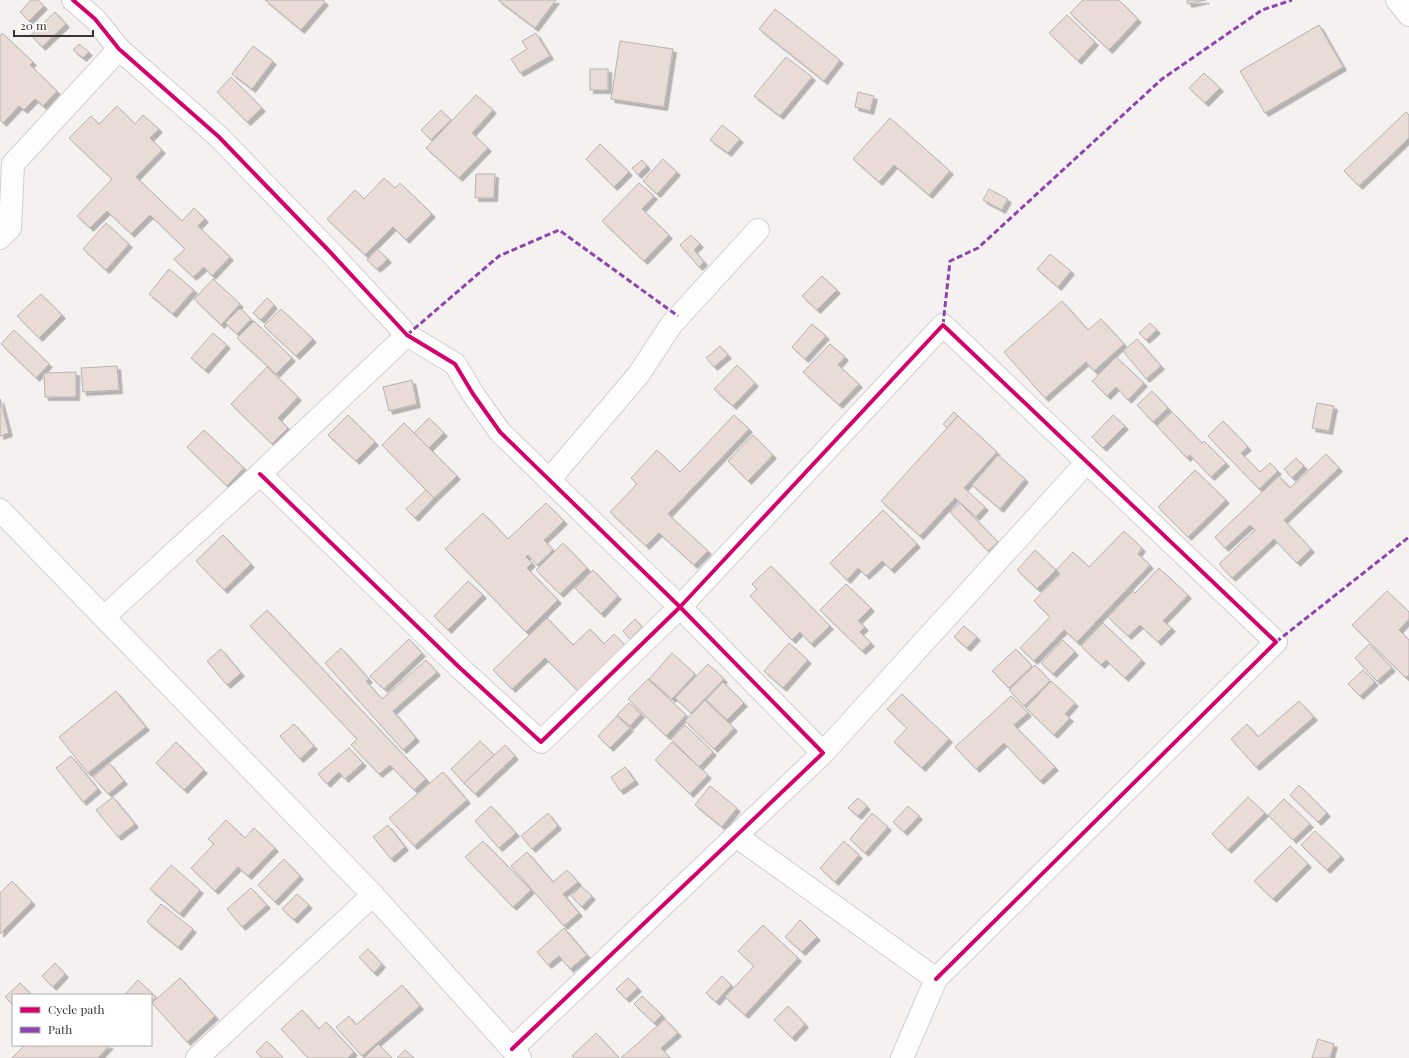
<svg xmlns="http://www.w3.org/2000/svg" width="1409" height="1058" viewBox="0 0 1409 1058" font-family="'Playfair Display',serif">
	<style>
		.building { fill: #e9dbd6; stroke: #b6b3b2; filter: url(#shadow) }
		.lines { fill: none; stroke-linecap: round; stroke-linejoin: round }
		.street-casing { stroke: #d2cfce; stroke-width: 24 }
		.street { stroke: #fefdfd; stroke-width: 22 }
		.quiet { stroke: #8e44ad; stroke-width: 3; stroke-dasharray: 6 3; stroke-linecap: butt }
		.cycleway-casing { stroke: #fff; stroke-width: 6 }
		.cycleway { stroke: #d6006c; stroke-width: 4 }
	</style>
	<defs>
		<filter id="shadow"><feDropShadow dx="3.5" dy="3.5" stdDeviation="0" flood-color="#0004"/></filter>
	</defs>
	<rect width="100%" height="100%" fill="#f5f1f0"/>
	<g class="building">
		<polygon points="31,0 38,0 44,6 29,21 20,12"/>
		<polygon points="265,0 323,0 325,2 301,30"/>
		<polygon points="498,0 556,0 535,28"/>
		<polygon points="1083,0 1119,0 1138,19 1109,50 1070,13"/>
		<polygon points="1187,0 1206,0 1188,4"/>
		<polygon points="775,9 840,60 824,81 759,29"/>
		<polygon points="55,12 66,24 42,47 31,35"/>
		<polygon points="1067,15 1095,42 1078,61 1049,33"/>
		<polygon points="1319,25 1343,67 1265,113 1240,71"/>
		<polygon points="2,33 33,62 30,65 57,91 43,106 35,99 24,110 19,106 3,123 0,120 0,36"/>
		<polygon points="536,33 550,56 520,73 511,59 527,49 522,41"/>
		<polygon points="620,41 673,49 664,107 611,99"/>
		<polygon points="79,44 89,52 83,58 73,50"/>
		<polygon points="253,46 273,61 252,89 232,74"/>
		<polygon points="786,57 812,77 780,116 754,96"/>
		<rect x="590" y="69" width="18" height="21"/>
		<polygon points="1204,73 1220,88 1205,103 1189,88"/>
		<polygon points="231,77 262,108 247,122 217,92"/>
		<polygon points="858,92 874,96 870,111 855,107"/>
		<polygon points="476,95 493,110 472,133 488,148 459,178 426,148"/>
		<polygon points="117,106 135,124 143,115 159,129 150,138 162,150 136,177 182,221 194,208 205,219 198,226 230,257 212,276 204,267 193,277 174,259 185,249 150,215 131,234 107,211 90,228 77,216 112,179 69,138 91,116 99,124"/>
		<polygon points="441,110 451,120 431,140 421,130"/>
		<polygon points="1406,112 1409,115 1409,138 1359,186 1344,171"/>
		<polygon points="890,118 950,171 929,195 894,165 879,182 853,159"/>
		<polygon points="722,125 740,139 728,153 710,140"/>
		<polygon points="600,144 629,172 614,187 586,159"/>
		<polygon points="663,159 677,172 657,194 643,181"/>
		<polygon points="642,160 647,166 638,175 632,168"/>
		<polygon points="476,174 495,174 494,198 475,198"/>
		<polygon points="384,178 395,188 400,183 432,214 406,240 393,227 365,255 327,219 355,190 364,199"/>
		<polygon points="639,183 654,196 642,209 669,235 644,261 602,221"/>
		<polygon points="989,189 1008,199 1002,210 983,200"/>
		<polygon points="106,223 129,244 106,270 83,249"/>
		<polygon points="691,235 700,244 694,250 704,262 699,267 680,245"/>
		<polygon points="377,249 388,259 377,269 367,260"/>
		<polygon points="1050,254 1071,271 1058,287 1037,269"/>
		<polygon points="169,269 194,290 173,314 149,294"/>
		<polygon points="822,276 837,290 817,310 802,296"/>
		<polygon points="213,279 240,304 221,325 194,299"/>
		<polygon points="41,294 62,315 39,338 17,316"/>
		<polygon points="267,298 274,305 261,320 253,313"/>
		<polygon points="1062,301 1088,330 1101,319 1124,344 1094,371 1086,362 1045,398 1004,352"/>
		<polygon points="240,308 251,319 237,334 225,323"/>
		<polygon points="281,309 313,339 296,356 264,326"/>
		<polygon points="254,321 292,358 276,374 237,338"/>
		<polygon points="1150,323 1157,330 1146,340 1139,333"/>
		<polygon points="812,324 826,336 805,359 792,347"/>
		<polygon points="14,330 49,364 36,378 1,344"/>
		<polygon points="213,333 227,345 205,370 191,358"/>
		<polygon points="1137,339 1161,366 1146,379 1123,351"/>
		<polygon points="830,344 845,357 838,365 859,384 839,405 803,372"/>
		<polygon points="720,346 728,355 714,367 706,358"/>
		<polygon points="1116,357 1144,383 1128,400 1116,387 1107,396 1092,381"/>
		<polygon points="737,365 755,383 733,406 714,389"/>
		<polygon points="117,366 119,390 83,392 81,368"/>
		<polygon points="267,367 298,397 278,418 288,428 272,444 231,404"/>
		<polygon points="76,372 76,397 45,397 44,373"/>
		<polygon points="412,380 417,404 389,411 383,387"/>
		<polygon points="1152,391 1168,408 1153,422 1137,405"/>
		<polygon points="0,399 9,433 0,436"/>
		<polygon points="1317,403 1334,406 1329,431 1312,428"/>
		<polygon points="954,412 958,416 947,428 943,424"/>
		<polygon points="1172,412 1202,443 1204,441 1226,463 1211,477 1190,455 1187,458 1157,426"/>
		<polygon points="348,415 375,442 356,461 328,435"/>
		<polygon points="734,415 749,429 668,514 708,551 694,565 659,533 646,546 610,512 637,484 631,478 657,450 680,472"/>
		<polygon points="1113,415 1125,426 1103,448 1092,437"/>
		<polygon points="958,416 997,452 964,488 985,507 976,517 955,498 920,536 881,501"/>
		<polygon points="429,418 444,433 429,448 414,433"/>
		<polygon points="1223,421 1248,447 1241,453 1260,472 1270,463 1278,471 1259,489 1208,436"/>
		<polygon points="404,423 457,476 434,498 382,445"/>
		<polygon points="204,430 244,468 227,486 187,447"/>
		<polygon points="753,435 773,455 748,481 728,461"/>
		<polygon points="1326,454 1339,468 1284,520 1311,549 1297,563 1274,539 1232,578 1219,564 1255,530 1250,525 1225,548 1215,537 1279,476 1290,488"/>
		<polygon points="998,455 1025,479 1000,509 972,485"/>
		<polygon points="1296,458 1304,466 1292,478 1284,469"/>
		<polygon points="1195,470 1226,500 1188,537 1158,507"/>
		<polygon points="426,490 434,498 415,518 406,509"/>
		<polygon points="546,503 564,521 544,540 553,550 537,565 528,555 526,557 532,563 527,568 558,600 526,632 445,549 483,513 508,539"/>
		<polygon points="960,503 998,542 988,551 950,512"/>
		<polygon points="883,510 917,544 891,570 882,561 866,576 858,568 847,580 830,563"/>
		<polygon points="1124,531 1142,548 1138,554 1150,565 1077,642 1064,630 1034,661 1020,648 1050,617 1034,601 1060,574 1056,570 1073,552 1089,567"/>
		<polygon points="223,535 251,564 224,590 196,561"/>
		<polygon points="563,543 587,568 560,594 536,570"/>
		<polygon points="1035,550 1056,570 1037,589 1017,570"/>
		<polygon points="771,566 830,626 811,644 800,632 792,640 750,596 757,589 752,584"/>
		<polygon points="1159,568 1188,595 1163,621 1172,628 1158,642 1140,625 1128,636 1108,617 1133,591 1135,593"/>
		<polygon points="593,570 618,596 601,614 575,588"/>
		<polygon points="468,581 483,595 448,630 434,616"/>
		<polygon points="846,584 871,608 858,621 865,627 860,632 871,643 862,651 820,610"/>
		<polygon points="1387,591 1409,612 1409,619 1399,630 1409,640 1409,674 1406,678 1352,625"/>
		<polygon points="267,610 426,779 414,790 390,765 379,774 351,745 357,739 250,626"/>
		<polygon points="547,618 573,645 590,629 604,644 614,634 626,646 616,656 615,655 578,691 545,658 512,689 493,670"/>
		<polygon points="635,619 642,627 630,639 623,631"/>
		<polygon points="1103,623 1142,660 1125,678 1106,660 1101,665 1081,646"/>
		<polygon points="964,626 977,637 967,648 954,637"/>
		<polygon points="409,639 422,653 384,689 370,676"/>
		<polygon points="1063,640 1075,652 1053,674 1041,663"/>
		<polygon points="789,643 808,660 783,688 764,671"/>
		<polygon points="1369,644 1392,668 1377,681 1355,658"/>
		<polygon points="341,648 369,679 366,681 382,699 426,660 437,672 393,711 416,738 403,750 325,663"/>
		<polygon points="221,649 241,673 227,685 207,661"/>
		<polygon points="1016,649 1032,666 1009,688 992,671"/>
		<polygon points="672,653 695,674 672,699 649,679"/>
		<polygon points="708,664 724,679 691,713 675,698"/>
		<polygon points="1035,665 1050,681 1024,706 1009,690"/>
		<polygon points="1363,670 1375,682 1360,696 1348,684"/>
		<polygon points="648,679 686,715 666,736 628,699"/>
		<polygon points="1051,681 1075,703 1065,714 1070,718 1054,735 1026,708"/>
		<polygon points="723,682 744,703 727,720 706,700"/>
		<polygon points="116,691 146,727 88,773 59,737"/>
		<polygon points="902,694 949,739 922,768 894,742 907,728 887,709"/>
		<polygon points="1011,696 1028,713 1014,725 1055,767 1040,781 1004,743 976,769 955,747"/>
		<polygon points="705,700 734,728 714,749 685,721"/>
		<polygon points="1299,701 1314,717 1256,767 1231,739 1247,724 1258,737"/>
		<polygon points="629,703 641,714 630,726 617,715"/>
		<polygon points="617,716 630,728 610,748 598,736"/>
		<polygon points="294,724 314,746 300,759 280,736"/>
		<polygon points="685,725 713,752 699,767 671,739"/>
		<polygon points="480,741 494,755 464,783 451,769"/>
		<polygon points="176,742 204,770 184,790 156,763"/>
		<polygon points="672,742 708,775 690,794 655,760"/>
		<polygon points="505,745 515,756 475,794 464,783"/>
		<polygon points="349,748 363,763 345,779 339,772 327,784 318,774"/>
		<polygon points="71,756 98,789 83,802 56,768"/>
		<polygon points="109,763 124,781 108,794 93,777"/>
		<polygon points="625,767 635,781 620,791 611,777"/>
		<polygon points="443,772 467,800 414,846 389,818"/>
		<polygon points="1299,785 1327,813 1318,822 1290,795"/>
		<polygon points="710,786 737,808 722,827 695,805"/>
		<polygon points="113,797 135,824 118,837 96,810"/>
		<polygon points="1248,797 1265,813 1228,850 1212,834"/>
		<polygon points="858,798 867,806 858,816 848,808"/>
		<polygon points="1284,799 1310,824 1293,840 1268,815"/>
		<polygon points="491,806 516,833 499,848 475,821"/>
		<polygon points="908,806 919,816 904,832 893,822"/>
		<polygon points="548,813 558,826 532,849 521,836"/>
		<polygon points="872,813 888,827 865,853 850,839"/>
		<polygon points="226,820 245,838 254,828 275,848 248,876 238,867 215,891 191,868 214,844 208,839"/>
		<polygon points="388,825 405,847 391,859 373,837"/>
		<polygon points="1315,831 1341,856 1327,870 1301,845"/>
		<polygon points="483,841 531,890 513,907 465,857"/>
		<polygon points="844,841 859,855 835,882 820,868"/>
		<polygon points="1290,846 1308,864 1273,899 1254,881"/>
		<polygon points="527,852 553,882 567,870 578,882 563,894 579,913 564,926 511,866"/>
		<polygon points="284,859 300,876 275,902 258,885"/>
		<polygon points="171,865 200,890 180,914 150,889"/>
		<polygon points="12,881 32,902 0,934 0,893"/>
		<polygon points="581,886 592,896 582,907 571,896"/>
		<polygon points="251,888 267,905 242,927 227,909"/>
		<polygon points="297,894 309,905 294,920 282,909"/>
		<polygon points="161,904 193,929 178,947 147,922"/>
		<polygon points="800,920 817,937 802,952 785,937"/>
		<polygon points="763,925 798,958 745,1015 725,997 754,966 738,951"/>
		<polygon points="564,928 587,955 570,969 559,956 548,965 537,952"/>
		<polygon points="368,949 382,964 374,973 359,957"/>
		<polygon points="55,963 65,974 53,987 42,976"/>
		<polygon points="722,976 731,985 716,1002 706,993"/>
		<polygon points="180,978 215,1016 187,1042 152,1003"/>
		<polygon points="628,978 638,988 626,999 616,989"/>
		<polygon points="138,980 156,997 151,1003 151,995 124,995"/>
		<polygon points="20,983 32,995 13,995 13,1005 5,997"/>
		<polygon points="402,985 420,1006 362,1056 336,1027 349,1016 356,1025"/>
		<polygon points="642,996 662,1015 654,1023 634,1004"/>
		<polygon points="788,1006 805,1024 792,1038 774,1020"/>
		<polygon points="302,1010 319,1029 326,1022 354,1052 348,1058 308,1058 281,1029"/>
		<polygon points="665,1019 678,1033 661,1048 670,1058 621,1058"/>
		<polygon points="596,1033 619,1058 574,1058 572,1056"/>
		<polygon points="1318,1039 1334,1044 1330,1058 1312,1058"/>
		<polygon points="267,1041 283,1058 262,1058 256,1052"/>
		<polygon points="378,1044 392,1058 364,1058"/>
		<polygon points="25,1045 110,1045 98,1058 12,1058"/>
		<polygon points="405,1050 414,1058 397,1058"/>
	</g>
	<g class="lines">
		<g class="street-casing">
			<g id="street">
				<polyline points="73,0 95,19 119,49 219,137 331,253 407,335 455,364 473,394 500,432 680,607 823,753 512,1049"/>
				<polyline points="1397,0 1409,15"/>
				<polyline points="0,238 10,228 13,164 119,49"/>
				<polyline points="260,474 460,668 541,742 680,607 943,325 1276,642 936,979"/>
				<polyline points="549,480 639,374 671,325 758,230"/>
				<polyline points="0,510 373,895 520,1058"/>
				<polyline points="104,617 260,474 407,335"/>
				<polyline points="823,753 1087,462"/>
				<polyline points="736,836 936,979 902,1058"/>
				<polyline points="197,1058 373,895"/>
			</g>
		</g>
		<use href="#street" class="street"/>
		<g class="quiet">
			<polyline points="943,325 950,261 978,248 1162,79 1262,10 1292,0"/>
			<polyline points="407,335 499,256 559,230 678,316"/>
			<polyline points="1276,642 1409,537"/>
		</g>
		<g class="cycleway-casing">
			<g id="cycleway">
				<polyline points="73,0 95,19 119,49 219,137 331,253 407,335 455,364 473,394 500,432 680,607 823,753 512,1049"/>
				<polyline points="260,474 460,668 541,742 680,607 943,325 1276,642 936,979"/>
			</g>
		</g>
		<use href="#cycleway" class="cycleway"/>
	</g>
	<rect x="12" y="994" width="140" height="52" fill="#ffffff" stroke="#afaead"/>
	<rect x="20" y="1007" width="20" height="6" fill="#d6006c" stroke="#afaead"/>
	<text x="48" y="1014" font-size="12" fill="#373433">Cycle path</text>
	<rect x="20" y="1027" width="20" height="6" fill="#8e44ad" stroke="#afaead"/>
	<text x="48" y="1034" font-size="12" fill="#373433">Path</text>
	<path d="M14 30v6h79v-6" fill="none" stroke="#373433" stroke-width="2"/>
	<text x="20" y="30" font-size="12" fill="#373433" stroke="#ffffff" stroke-width="3" paint-order="stroke">20 m</text>
</svg>
